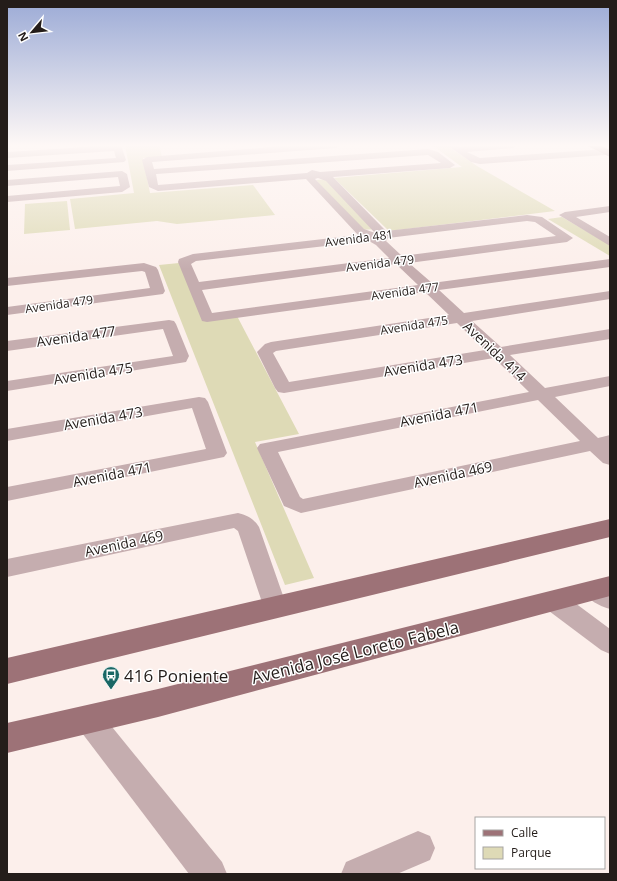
<svg xmlns="http://www.w3.org/2000/svg" width="617" height="881" viewBox="0 0 617 881" font-family="'Open Sans',sans-serif">
	<style>
		.green { fill: #dedab6 }
		.lines { fill: none; stroke-linecap: round; stroke-linejoin: round }
		.minor { fill: #c5adaf; fill-rule: evenodd }
		.major { fill: #9d7277; fill-rule: evenodd }
		.labels { text-anchor: middle; dominant-baseline: central; stroke-width: 3; stroke-linejoin: round; paint-order: stroke }
		.far-street-label { font-size: 12px; fill: #241d1a; stroke: #fff }
		.street-label { font-size: 14px; fill: #241d1a; stroke: #fff }
		.near-street-label { font-size: 17px; fill: #241d1a; stroke: #fff }
		.near-poi-label { font-size: 17px; fill: #241d1a; stroke: #fff; text-anchor: start }
	</style>
	<rect width="100%" height="100%" fill="#fcefeb"/>
	<g class="green">
		<polygon points="125,145 159,145 162,157 143,158 150,193 253,185 275,215 177,224 157,221 75,229 70,199 134,193"/>
		<polygon points="432,145 446,145 477,166 555,211 389,231 334,178 462,167"/>
		<polygon points="328,179 377,229 360,230 316,180"/>
		<polygon points="67,201 70,230 24,234 25,204"/>
		<polygon points="562,217 610,245 610,256 548,219"/>
		<polygon points="179,263 204,321 237,316 299,434 255,442 314,578 285,585 159,265"/>
	</g>
	<g class="lines">
		<g class="minor">
			<polygon points="118,145 122,148 126,160 124,162 7,171 7,165 116,158 114,151 7,158 7,152"/>
			<path d="M298 145H340L336 148 152 162 154 169 428 149 438 152 455 165 450 168 333 177 386 231 527 215 542 217 573 238 567 242 409 263 432 283 610 259V267L439 290 464 313 610 291V299L472 321 501 347 610 329V339L510 355 545 388 610 376V386L555 397 598 438 610 435 609 447 610 465 603 463 590 451 301 513 284 506 257 448 260 444 529 392 494 358 284 393 278 392 275 388 257 352 265 344 271 342 449 315 425 292 207 322 202 321 178 262 179 259 193 254 358 235 306 179 158 191 149 187 142 160 147 157ZM428 155 441 163 320 172 312 170 307 173 158 185 156 174ZM318 178 326 181 375 233 364 229 316 180 315 179ZM527 221 535 222 556 236 402 256 386 241 388 238ZM369 241 376 245 389 258 199 282 191 264 196 261ZM396 264 418 285 212 313 202 290ZM457 323 485 350 289 382 273 353 276 351ZM538 400 580 441 303 499 300 497 278 452Z"/>
			<polygon points="447,145 460,147 517,145 513,148 467,152 480,158 605,149 609,152 605,155 480,164 471,162"/>
			<polygon points="122,171 127,174 130,187 122,192 7,202 7,196 120,186 118,177 7,186 7,180"/>
			<polygon points="610,206 610,212 576,217 610,237 610,246 559,215 565,212"/>
			<polygon points="144,263 156,267 158,270 165,291 163,294 7,315 7,307 150,288 145,272 142,271 7,286 7,278"/>
			<polygon points="169,320 174,321 176,324 189,356 186,362 7,391 7,381 173,356 163,329 7,351 7,341"/>
			<polygon points="199,397 205,398 208,402 227,453 224,457 7,501 7,487 206,449 192,408 7,441 7,429"/>
			<path d="M238 513C247 515 254 519 259 527L287 607 284 614 275 617 266 614 238 531 234 528 7 577V559Z"/>
			<path d="M594 581 610 588V609C599 606 588 600 582 590L585 584Z"/>
			<polygon points="554,592 563,594 610,629 610,654 601,650 545,608 542,601 545,594"/>
			<polygon points="89,707 99,711 222,862 227,874 189,874 79,729 75,720 79,711"/>
			<polygon points="418,831 430,836 435,848 430,860 397,874 341,874 346,862"/>
		</g>
		<g class="major">
			<polygon points="586,145 600,145 610,150 610,157"/>
			<polygon points="610,519 610,537 7,684 7,658"/>
			<polygon points="610,576 610,596 158,717 7,753 7,723 158,689"/>
		</g>
	</g>
	<linearGradient id="sky" x2="0" y2="1"><stop stop-color="#9cabd6"/><stop offset="0.54" stop-color="#fef8f6"/><stop offset="1" stop-color="#fef8f6" stop-opacity="0"/></linearGradient>
	<rect width="617" height="269" fill="url(#sky)"/>
	<defs>
		<g id="bus-pin" transform="scale(0.9)"><path d="M0 17L-7.5 6A9.5 9.5 0 1 1 7.5 6Z" fill="#196765" stroke="#fff"/><path d="M-5-6H5V4H4V6H2V4H-2V6H-4V4H-5ZM-3.5-4V0h7V-4ZM-3.5 1.2v1.5H-2V1.2ZM2 1.2v1.5H3.5V1.2Z" fill="#fff"/></g>
	</defs>
	<g fill-rule="evenodd">
		<use href="#bus-pin" x="111" y="675"/>
	</g>
	<g class="labels">
		<g class="far-street-label">
			<text transform="translate(359 238) rotate(-7)">Avenida 481</text>
			<text transform="translate(380 263) rotate(-7)">Avenida 479</text>
			<text transform="translate(405 291) rotate(-8)">Avenida 477</text>
			<text transform="translate(59 304) rotate(-8)">Avenida 479</text>
			<text transform="translate(414 325) rotate(-9)">Avenida 475</text>
		</g>
		<g class="street-label">
			<text transform="translate(76 336) rotate(-8)">Avenida 477</text>
			<text transform="translate(495 351) rotate(43)">Avenida 414</text>
			<text transform="translate(423 365) rotate(-9)">Avenida 473</text>
			<text transform="translate(93 373) rotate(-9)">Avenida 475</text>
			<text transform="translate(439 414) rotate(-11)">Avenida 471</text>
			<text transform="translate(103 418) rotate(-10)">Avenida 473</text>
			<text transform="translate(112 474) rotate(-11)">Avenida 471</text>
			<text transform="translate(453 474) rotate(-12)">Avenida 469</text>
			<text transform="translate(124 543) rotate(-12)">Avenida 469</text>
		</g>
		<g class="near-street-label">
			<text transform="translate(355 652) rotate(-14)">Avenida José Loreto Fabela</text>
		</g>
		<g class="near-poi-label">
			<text x="124" y="675">416 Poniente</text>
		</g>
	</g>
	<rect width="617" height="881" fill="none" stroke="#241d1a" stroke-width="16"/>
	<rect x="475" y="817" width="130" height="52" fill="#ffffff" stroke="#a7a5a3"/>
	<rect x="483" y="830" width="20" height="6" fill="#9d7277" stroke="#a7a5a3"/>
	<text x="511" y="837" font-size="12" fill="#241d1a">Calle</text>
	<rect x="483" y="847" width="20" height="12" fill="#dedab6" stroke="#a7a5a3"/>
	<text x="511" y="857" font-size="12" fill="#241d1a">Parque</text>
	<g transform="translate(32 32) rotate(242)" stroke="#ffffff" stroke-width="3" paint-order="stroke">
	<path d="M0-3L7 15L0 10L-7 15Z" fill="#241d1a"/>
	<text y="-6" font-size="11" font-weight="bold" text-anchor="middle" fill="#241d1a">N</text>
	</g>
</svg>
